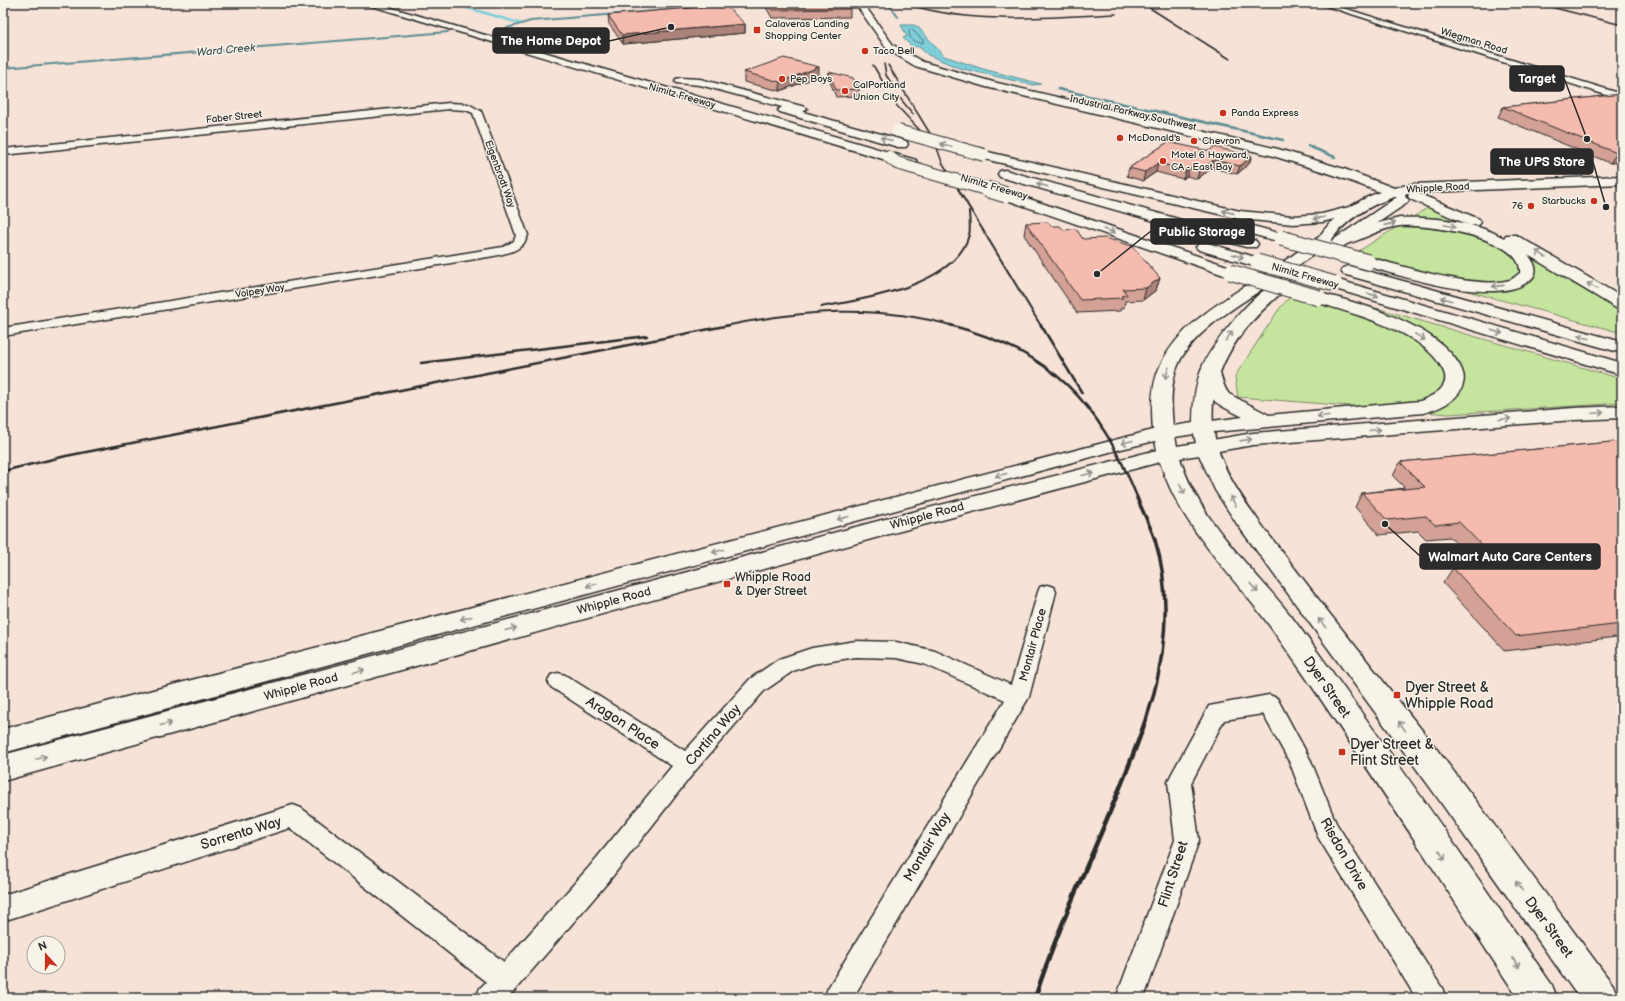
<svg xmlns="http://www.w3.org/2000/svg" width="1625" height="1001" viewBox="0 0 1625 1001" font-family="'Balsamiq Sans',sans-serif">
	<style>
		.green { fill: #c5e59e; stroke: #788864 }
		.water { fill: #7eced9; stroke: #5d8d93 }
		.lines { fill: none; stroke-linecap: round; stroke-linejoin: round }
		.shore { stroke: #4c6c71; stroke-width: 1 }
		.stream-far1 { stroke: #5d8d93; stroke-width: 2 }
		.stream { stroke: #5d8d93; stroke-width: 2.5 }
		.canal { fill: #7eced9; fill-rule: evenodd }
		.minor-casing { stroke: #2b2b2b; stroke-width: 3 }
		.secondary-casing { stroke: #2b2b2b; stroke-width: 3 }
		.motorway-casing { stroke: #2b2b2b; stroke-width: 3 }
		.minor { fill: #f7f3e8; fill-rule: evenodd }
		.secondary { fill: #f7f3e8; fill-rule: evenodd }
		.motorway { fill: #f7f3e8; fill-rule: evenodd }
		.rail-far4 { stroke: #2b2b2b; stroke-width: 1.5 }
		.rail-far3 { stroke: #2b2b2b; stroke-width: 2 }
		.rail-far2 { stroke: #2b2b2b; stroke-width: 2.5 }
		.rail-far1 { stroke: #2b2b2b; stroke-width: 3.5 }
		.rail { stroke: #2b2b2b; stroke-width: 4.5 }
		.motorway-bridge-far1-casing { stroke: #2b2b2b; stroke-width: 14; stroke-linecap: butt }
		.motorway-bridge-casing { stroke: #2b2b2b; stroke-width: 17; stroke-linecap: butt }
		.motorway-bridge-far1 { stroke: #f7f3e8; stroke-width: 12 }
		.motorway-bridge { stroke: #f7f3e8; stroke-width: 15 }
		.wall { fill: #d3a196; stroke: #2b2b2b }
		.shaded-wall { fill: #ac837a; stroke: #2b2b2b }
		.building { fill: #f5bbae; stroke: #2b2b2b }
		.oneway { stroke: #918f8a }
		.poi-dot { fill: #c8321e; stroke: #f7f3e8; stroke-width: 1.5 }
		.labels { text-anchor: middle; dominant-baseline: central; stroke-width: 3; stroke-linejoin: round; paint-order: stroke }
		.far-poi-label { font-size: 10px; fill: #2b2b2b; stroke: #f7f3e8; text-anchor: start }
		.far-street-label { font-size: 10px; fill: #2b2b2b; stroke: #f7f3e8 }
		.far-water-label { font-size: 11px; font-style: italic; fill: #405456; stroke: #f7f3e8 }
		.street-label { font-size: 12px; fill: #2b2b2b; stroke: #f7f3e8 }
		.poi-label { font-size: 12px; fill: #2b2b2b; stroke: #f7f3e8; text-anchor: start }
		.near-street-label { font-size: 14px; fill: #2b2b2b; stroke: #f7f3e8 }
		.near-poi-label { font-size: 14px; fill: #2b2b2b; stroke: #f7f3e8; text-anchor: start }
		.leader { fill: none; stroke: #2b2b2b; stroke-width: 1.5 }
		.callout-dot { fill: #2b2b2b; stroke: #f7f3e8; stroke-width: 1.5 }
		.callout { fill: #2b2b2b; stroke: #2b2b2b; stroke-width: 1.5 }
		.callout-label { font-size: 13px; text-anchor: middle; font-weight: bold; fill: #fff }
	</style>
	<rect width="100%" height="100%" fill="#f6e2d7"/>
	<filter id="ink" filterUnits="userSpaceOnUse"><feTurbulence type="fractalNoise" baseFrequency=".025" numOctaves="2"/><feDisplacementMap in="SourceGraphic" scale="8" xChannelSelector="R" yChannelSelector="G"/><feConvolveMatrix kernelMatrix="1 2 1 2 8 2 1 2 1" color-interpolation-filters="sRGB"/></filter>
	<g filter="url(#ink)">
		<g class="green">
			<polygon points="1429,207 1513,242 1566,280 1622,310 1622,333 1464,290 1357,252"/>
			<polygon points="1300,286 1622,379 1622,403 1449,414 1238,397 1235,376 1279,309"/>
		</g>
		<polygon class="water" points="901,25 914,25 918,27 944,56 983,69 1041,84 1033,85 959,68 928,55 919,47 911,46 903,38 907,36"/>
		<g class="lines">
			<path class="shore" d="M911 29 923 40V43C913 42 910 41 909 31Z"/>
			<g class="stream-far1">
				<polyline points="888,3 898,17"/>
				<polyline points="700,8 737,3"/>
				<polyline points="507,28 531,21 692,8"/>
				<polyline points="3,68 448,32"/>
			</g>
			<g class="stream">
				<polyline points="1058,89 1283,140"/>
				<polyline points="1308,146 1335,157"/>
			</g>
			<polygon class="canal" points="446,3 456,3 523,23 518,24"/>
			<g class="minor-casing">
				<g id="minor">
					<polygon points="1317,3 1327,3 1622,94 1622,100"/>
					<path d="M449 103 468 104 481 111 528 235C523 251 508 253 494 256L3 336V328L503 247 514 241 516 235 473 113 466 110 449 109 3 155V149Z"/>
					<polygon points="1047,585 1054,587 1056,592 1029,697 853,998 824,998 828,988 1005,700 924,664 896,658 856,657 813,664 793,671 764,691 695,771 608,882 508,998 476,998 480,988 486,982 290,828 3,921 3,895 293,805 301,808 504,962 590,866 672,766 551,687 548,681 551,675 558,673 565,675 685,751 750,679 779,659 812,648 856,641 896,642 935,651 1011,685 1038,592 1040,587"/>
					<polygon points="1269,695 1277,698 1311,761 1336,823 1442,988 1446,998 1416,998 1318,837 1290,763 1263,714 1224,720 1191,783 1199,840 1144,998 1116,998 1175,840 1168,782 1171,775 1209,706"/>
				</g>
			</g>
			<g class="secondary-casing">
				<path id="secondary" d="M855 3H863L893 45 923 62 993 82 1278 149 1344 169 1394 188 1413 184 1622 176V184L1406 193 1405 197 1409 200 1407 203 1338 250H1328L1325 247 1327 245C1309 258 1290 271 1272 283 1242 303 1192 331 1178 365 1170 384 1171 406 1173 426L1193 423C1193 403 1195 384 1203 365 1212 345 1263 276 1287 282L1289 285 1287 288C1244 324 1208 366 1213 425 1217 467 1245 502 1269 535 1289 561 1309 587 1329 613 1361 653 1393 694 1425 734 1489 817 1551 901 1613 985L1618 998H1579L1432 790 1237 524 1215 490 1199 455 1180 458C1200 525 1257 570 1297 624 1385 743 1468 864 1552 985L1557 998H1518C1439 878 1362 757 1279 639 1239 580 1182 532 1160 462L893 533 3 781V755L893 517 1157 450 1155 441 1117 450 3 753V729L1153 430C1151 408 1151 384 1161 364 1180 324 1223 301 1258 278 1279 265 1299 251 1319 237 1334 215 1356 201 1380 192L1334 175 1270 155 986 87 915 66 887 49ZM1394 197H1397L1330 242C1346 219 1368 206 1394 197ZM1194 434 1196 443 1177 446 1175 437Z"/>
			</g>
			<g class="motorway-casing">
				<g id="motorway">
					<polygon points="362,3 375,3 916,160 917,163 911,167 906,166"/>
					<polygon points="680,78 700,79 805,107 807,109 803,112 906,141 908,144 906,147 898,147 780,112 778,110 782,107 700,85 676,83 675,81 676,79"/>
					<polygon points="984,151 1240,211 1293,216 1322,214 1357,205 1362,206 1364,209 1362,212 1322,222 1293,224 1240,219 980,158 978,155"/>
					<polygon points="1005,170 1256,241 1258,244 1256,247 1246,247 1000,177 998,174 1000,171"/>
					<polygon points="1006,191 1236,269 1238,272 1236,275 1224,275 1001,198 999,195 1001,192"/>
					<polygon points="1415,192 1479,219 1481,222 1479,225 1469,225 1410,199 1408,196 1410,193"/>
					<path d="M1400 218C1434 217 1473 221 1504 238L1506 235H1516L1622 297V309L1616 308 1528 255C1535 263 1540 273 1529 281 1496 307 1401 276 1363 265L1360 262 1363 259 1368 257C1404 266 1475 290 1510 280 1513 279 1517 275 1520 273 1524 237 1425 224 1400 226 1379 228 1362 241 1342 245L1337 244 1335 241 1337 238 1373 224Z"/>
					<polygon points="1234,221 1286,235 1288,238 1286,241 1281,242 1229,228 1227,225 1229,222"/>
					<polygon points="1204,242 1262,259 1265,262 1262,265 1257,267 1199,250 1196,247 1199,244"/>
					<polygon points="1349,266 1622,342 1622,353 1343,274 1341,271 1343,268"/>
					<polygon points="1335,279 1622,363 1622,375 1329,287 1327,284 1329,281"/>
					<path d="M1319 293C1361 303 1439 326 1460 366 1463 372 1465 377 1463 384 1459 401 1438 409 1423 413L1203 433 1196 431 1193 427 1196 423 1243 417C1214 402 1210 404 1201 370L1203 366 1210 364 1217 366C1222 375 1222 386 1229 394L1269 415 1420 401C1433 396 1452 387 1443 370 1424 330 1352 314 1313 301L1311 298 1313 295Z"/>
					<polygon points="1622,406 1622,418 1574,420 1253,445 1207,453 1200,451 1197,447 1200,443 1207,441 1253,433 1574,408"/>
				</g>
			</g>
			<use href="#minor" class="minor"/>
			<use href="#secondary" class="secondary"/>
			<use href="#motorway" class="motorway"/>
			<g class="rail-far4">
				<path d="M904 3C973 26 1045 17 1116 14"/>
				<polyline points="1142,3 1230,59"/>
				<polyline points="1535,3 1622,25"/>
				<polyline points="884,64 886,75 895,89"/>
				<polyline points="873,65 887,89"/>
				<polyline points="888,65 934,140 942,162 959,190"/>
				<polyline points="892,97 897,106 929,140"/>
				<polyline points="899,97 913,114"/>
			</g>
			<g class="rail-far3">
				<polyline points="958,189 1041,326"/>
				<path d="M821 307C865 299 955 286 969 235 971 229 969 218 969 211"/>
				<path d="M725 326C802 310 877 304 954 326"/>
			</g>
			<g class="rail-far2">
				<path d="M950 325C1054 353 1098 401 1138 499"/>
				<polyline points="1041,325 1082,393"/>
				<polyline points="421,363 647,336"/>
				<polyline points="3,471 66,456 730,325"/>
			</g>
			<path class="rail-far1" d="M1137 498C1143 512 1150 525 1155 540 1173 597 1165 664 1146 720"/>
			<path class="rail" d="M1035 998C1066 902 1114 814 1146 719"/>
			<g class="motorway-bridge-far1-casing">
				<g id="motorway-bridge-far1">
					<polyline points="898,131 984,155"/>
					<polyline points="889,157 897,163 989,190"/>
				</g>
			</g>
			<g class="motorway-bridge-casing">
				<g id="motorway-bridge">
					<polyline points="986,189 1006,195"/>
					<polyline points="1281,238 1368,262"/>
					<polyline points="1257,262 1335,284"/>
					<polyline points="1230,272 1319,298"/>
				</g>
			</g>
			<use href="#motorway-bridge-far1" class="motorway-bridge-far1"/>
			<use href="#motorway-bridge" class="motorway-bridge"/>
		</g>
		<g class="wall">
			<polygon points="766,3 846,3 850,9 850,17 772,18 766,7"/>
			<polygon points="608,15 745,24 745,33 623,44 609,24"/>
			<polygon points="744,72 819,76 780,91 744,82"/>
			<polygon points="829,72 859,89 858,96 836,97 829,79"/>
			<polygon points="1622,94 1622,162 1610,163 1498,117 1503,107"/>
			<polygon points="1168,142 1249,164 1237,174 1212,168 1197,179 1187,176 1183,179 1156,172 1143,181 1127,176 1129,168"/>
			<polygon points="1026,223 1051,226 1064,230 1083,239 1160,278 1156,290 1143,300 1125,301 1124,308 1121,308 1120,311 1077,313 1024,235"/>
			<polygon points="1622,441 1622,643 1616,637 1505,651 1443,583 1453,568 1477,565 1450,537 1426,539 1418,531 1379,535 1355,507 1362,493 1405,488 1393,476 1400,462"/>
			<polygon points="1622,948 1622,956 1618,951"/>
		</g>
		<g class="shaded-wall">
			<polygon points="745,24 745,33 623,44 622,35"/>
			<polygon points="819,67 819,76 780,91 780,82"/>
			<polygon points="1622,152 1622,162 1610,163 1617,153"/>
			<polygon points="1252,156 1249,164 1237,174 1240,166"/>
			<polygon points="1214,160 1212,168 1197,179 1199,171"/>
			<polygon points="1158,163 1156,172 1143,181 1145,172"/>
			<polygon points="1189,168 1187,176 1183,179 1186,170"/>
			<polygon points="1160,278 1156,290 1143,300 1146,288"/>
		</g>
		<g class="building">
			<polygon points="768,3 846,3 850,9 772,10"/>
			<polygon points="725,5 745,24 622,35 608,15"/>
			<polygon points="784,58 819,67 780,82 744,72"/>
			<polygon points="829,72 853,78 859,89 836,90"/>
			<polygon points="1622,94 1622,152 1617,153 1503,107"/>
			<polygon points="1168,142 1209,151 1214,147 1252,156 1240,166 1214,160 1199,171 1189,168 1186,170 1158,163 1145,172 1129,168"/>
			<polygon points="1048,222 1051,226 1060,226 1064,230 1076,229 1083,239 1105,238 1132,246 1160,278 1146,288 1123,289 1127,295 1121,296 1123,298 1080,300 1026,223"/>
			<polygon points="1622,441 1622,624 1516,636 1453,568 1499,563 1459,522 1435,525 1426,516 1387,520 1362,493 1425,487 1400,462"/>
		</g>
		<defs><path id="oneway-shaft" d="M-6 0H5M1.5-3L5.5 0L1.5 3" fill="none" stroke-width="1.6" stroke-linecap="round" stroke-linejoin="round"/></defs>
		<g class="oneway">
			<use href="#oneway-shaft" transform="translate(886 139) rotate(-163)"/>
			<use href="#oneway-shaft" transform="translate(946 145) rotate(-165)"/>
			<use href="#oneway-shaft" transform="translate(1042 185) rotate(-164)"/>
			<use href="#oneway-shaft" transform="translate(1228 212) rotate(-167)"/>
			<use href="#oneway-shaft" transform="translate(1319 218) rotate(173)"/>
			<use href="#oneway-shaft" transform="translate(1390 224) rotate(-13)"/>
			<use href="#oneway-shaft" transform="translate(1450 226) rotate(12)"/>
			<use href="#oneway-shaft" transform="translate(1109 231) rotate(19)"/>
			<use href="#oneway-shaft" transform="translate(1541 254) rotate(-148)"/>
			<use href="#oneway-shaft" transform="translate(1238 256) rotate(16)"/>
			<use href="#oneway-shaft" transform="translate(1498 286) rotate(174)"/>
			<use href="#oneway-shaft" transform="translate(1592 286) rotate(-149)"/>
			<use href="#oneway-shaft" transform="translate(1373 295) rotate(16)"/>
			<use href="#oneway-shaft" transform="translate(1446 299) rotate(-164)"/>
			<use href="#oneway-shaft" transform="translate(1497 332) rotate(16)"/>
			<use href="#oneway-shaft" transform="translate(1229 336) rotate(-54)"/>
			<use href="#oneway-shaft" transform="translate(1420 337) rotate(31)"/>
			<use href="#oneway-shaft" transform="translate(1584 337) rotate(-164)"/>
			<use href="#oneway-shaft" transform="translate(1167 373) rotate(107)"/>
			<use href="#oneway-shaft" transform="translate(1598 413) rotate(-3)"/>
			<use href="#oneway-shaft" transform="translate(1323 416) rotate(175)"/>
			<use href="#oneway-shaft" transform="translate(1505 419) rotate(-5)"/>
			<use href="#oneway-shaft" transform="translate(1375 430) rotate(-5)"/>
			<use href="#oneway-shaft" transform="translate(1246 440) rotate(-8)"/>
			<use href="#oneway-shaft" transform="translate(1127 442) rotate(166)"/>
			<use href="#oneway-shaft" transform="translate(1088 474) rotate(-15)"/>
			<use href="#oneway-shaft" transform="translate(1001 475) rotate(165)"/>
			<use href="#oneway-shaft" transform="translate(1182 489) rotate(65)"/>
			<use href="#oneway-shaft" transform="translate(1233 501) rotate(-120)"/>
			<use href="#oneway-shaft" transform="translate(843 518) rotate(165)"/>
			<use href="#oneway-shaft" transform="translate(718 551) rotate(165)"/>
			<use href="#oneway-shaft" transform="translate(592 585) rotate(165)"/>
			<use href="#oneway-shaft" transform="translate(1254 588) rotate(49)"/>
			<use href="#oneway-shaft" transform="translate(466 618) rotate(165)"/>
			<use href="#oneway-shaft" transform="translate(1322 623) rotate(-128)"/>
			<use href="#oneway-shaft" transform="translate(511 629) rotate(-15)"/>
			<use href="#oneway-shaft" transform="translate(359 671) rotate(-15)"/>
			<use href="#oneway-shaft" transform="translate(166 724) rotate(-15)"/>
			<use href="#oneway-shaft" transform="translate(1402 726) rotate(-126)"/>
			<use href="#oneway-shaft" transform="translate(41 758) rotate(-15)"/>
			<use href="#oneway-shaft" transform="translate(1442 855) rotate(56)"/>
			<use href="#oneway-shaft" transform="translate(1519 886) rotate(-126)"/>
			<use href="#oneway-shaft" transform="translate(1516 963) rotate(56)"/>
		</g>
	</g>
	<g class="poi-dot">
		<rect x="753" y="26" width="8" height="8" rx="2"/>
		<circle cx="865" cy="51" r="4"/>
		<circle cx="782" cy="79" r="4"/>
		<circle cx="845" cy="91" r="4"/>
		<circle cx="1223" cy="113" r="4"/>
		<circle cx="1120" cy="138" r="4"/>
		<circle cx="1194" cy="141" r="4"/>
		<circle cx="1163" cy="161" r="4"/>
		<circle cx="1594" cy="201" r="4"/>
		<circle cx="1531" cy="206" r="4"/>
		<rect x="723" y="580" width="8" height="8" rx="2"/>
		<rect x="1393" y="691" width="8" height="8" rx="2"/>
		<rect x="1338" y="748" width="8" height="8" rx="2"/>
	</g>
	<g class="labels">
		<g class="far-poi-label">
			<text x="765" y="24">Calaveras Landing<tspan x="765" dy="12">Shopping Center</tspan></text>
			<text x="873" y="51">Taco Bell</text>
			<text x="790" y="79">Pep Boys</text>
			<text x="853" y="85">CalPortland<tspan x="853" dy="12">Union City</tspan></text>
			<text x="1231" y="113">Panda Express</text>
			<text x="1128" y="138">McDonald's</text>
			<text x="1202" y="141">Chevron</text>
			<text x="1171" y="155">Motel 6 Hayward,<tspan x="1171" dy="12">CA - East Bay</tspan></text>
			<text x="1586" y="201" text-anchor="end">Starbucks</text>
			<text x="1523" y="206" text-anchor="end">76</text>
		</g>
		<g class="far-street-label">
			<text transform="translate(1474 41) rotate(17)">Wiegman Road</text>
			<text transform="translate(682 96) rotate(16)">Nimitz Freeway</text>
			<text transform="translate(1133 113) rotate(13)">Industrial Parkway Southwest</text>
			<text transform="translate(234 117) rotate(-6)">Faber Street</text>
			<text transform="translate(500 174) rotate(70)">Eigenbrodt Way</text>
			<text transform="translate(994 187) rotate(16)">Nimitz Freeway</text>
			<text transform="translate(1438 188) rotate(-3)">Whipple Road</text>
			<text transform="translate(1305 276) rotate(16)">Nimitz Freeway</text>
			<text transform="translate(260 291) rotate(-9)">Volpey Way</text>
		</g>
		<g class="far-water-label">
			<text transform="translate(226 50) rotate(-5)">Ward Creek</text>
		</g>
		<g class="street-label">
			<text transform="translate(927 516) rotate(-15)">Whipple Road</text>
			<text transform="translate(614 601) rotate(-15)">Whipple Road</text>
			<text transform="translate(1033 645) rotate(-75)">Montair Place</text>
			<text transform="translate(301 687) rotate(-15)">Whipple Road</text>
		</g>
		<g class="poi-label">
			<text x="735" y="577">Whipple Road<tspan x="735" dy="14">&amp; Dyer Street</tspan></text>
		</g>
		<g class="near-street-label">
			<text transform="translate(1327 687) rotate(55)">Dyer Street</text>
			<text transform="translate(623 723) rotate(33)">Aragon Place</text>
			<text transform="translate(713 735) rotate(-49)">Cortina Way</text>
			<text transform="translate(241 833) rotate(-17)">Sorrento Way</text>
			<text transform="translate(927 847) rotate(-59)">Montair Way</text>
			<text transform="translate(1344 854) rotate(60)">Risdon Drive</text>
			<text transform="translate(1173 874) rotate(-72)">Flint Street</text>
			<text transform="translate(1549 927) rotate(54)">Dyer Street</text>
		</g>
		<g class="near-poi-label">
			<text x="1405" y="687">Dyer Street &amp;<tspan x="1405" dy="16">Whipple Road</tspan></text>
			<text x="1350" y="744">Dyer Street &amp;<tspan x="1350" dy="16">Flint Street</tspan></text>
		</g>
	</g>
	<path class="leader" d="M671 27L609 41M1587 139L1564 78M1606 207L1593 162M1097 274L1151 231M1385 524L1420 556"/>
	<g class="callout-dot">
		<circle cx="671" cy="27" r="4"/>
		<circle cx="1587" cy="139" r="4"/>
		<circle cx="1606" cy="207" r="4"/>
		<circle cx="1097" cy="274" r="4"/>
		<circle cx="1385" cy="524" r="4"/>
	</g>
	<g class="callout">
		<rect x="493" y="28" width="116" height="25" rx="4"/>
		<rect x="1510" y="66" width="54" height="25" rx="4"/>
		<rect x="1491" y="149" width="102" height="25" rx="4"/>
		<rect x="1151" y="219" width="103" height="25" rx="4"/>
		<rect x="1420" y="544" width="180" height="25" rx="4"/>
	</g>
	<g class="callout-label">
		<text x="551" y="45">The Home Depot</text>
		<text x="1537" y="83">Target</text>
		<text x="1542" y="166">The UPS Store</text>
		<text x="1202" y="236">Public Storage</text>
		<text x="1510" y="561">Walmart Auto Care Centers</text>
	</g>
	<rect width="1625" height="1001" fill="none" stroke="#f7f3e8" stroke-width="16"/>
	<rect x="8" y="8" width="1609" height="985" fill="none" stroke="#2b2b2b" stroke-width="1.5" filter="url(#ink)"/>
	<g transform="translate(46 955) rotate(339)"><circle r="19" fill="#f7f3e8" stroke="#a5a39c"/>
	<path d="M0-3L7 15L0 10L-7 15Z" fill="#c8321e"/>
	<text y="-6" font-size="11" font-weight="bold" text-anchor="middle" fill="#2b2b2b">N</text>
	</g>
</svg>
